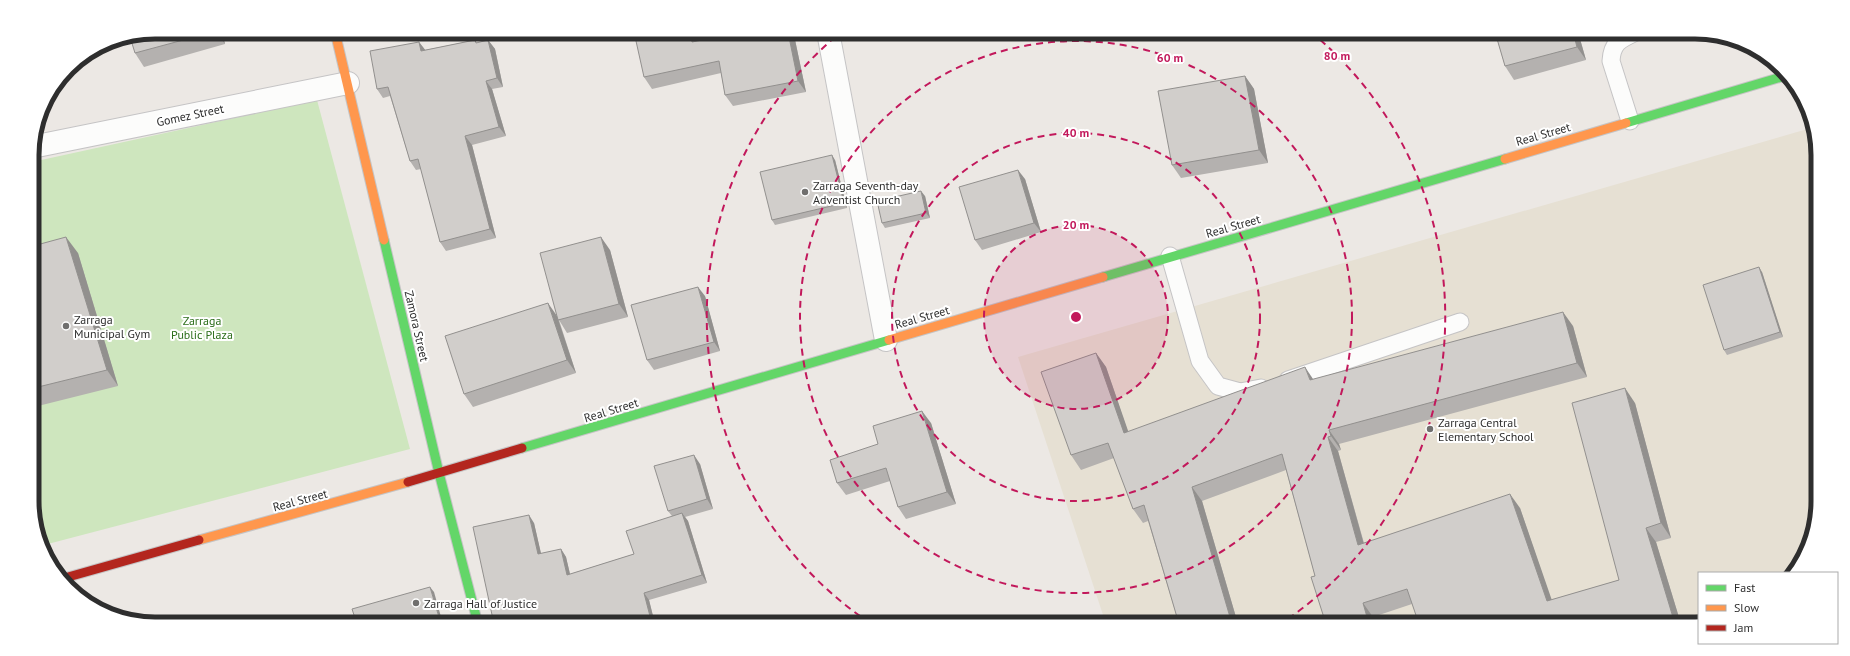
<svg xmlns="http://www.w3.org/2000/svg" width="1850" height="656" viewBox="0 0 1850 656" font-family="'PT Sans',sans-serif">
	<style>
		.education { fill: #e6e0d3 }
		.green { fill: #cee6be }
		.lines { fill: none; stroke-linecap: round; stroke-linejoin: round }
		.lane-casing { stroke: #c5c4c5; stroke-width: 19 }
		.street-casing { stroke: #c5c4c5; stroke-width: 24 }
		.fast-casing { stroke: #c5c4c5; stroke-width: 11 }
		.slow-casing { stroke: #c5c4c5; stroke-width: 11 }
		.jam-casing { stroke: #c5c4c5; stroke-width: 11 }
		.lane { stroke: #fcfcfb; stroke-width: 17 }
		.street { stroke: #fcfcfb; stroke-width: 22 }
		.fast { stroke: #63d668; stroke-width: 9 }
		.slow { stroke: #ff974d; stroke-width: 9 }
		.jam { stroke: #b3261e; stroke-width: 9 }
		.wall { fill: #b4b1af }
		.shaded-wall { fill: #92908e }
		.building { fill: #d1cecb; stroke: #92908e }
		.ring { fill: none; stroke: #c2185b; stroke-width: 2; stroke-dasharray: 7 5 }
		.poi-dot { fill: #706f6e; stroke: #fff; stroke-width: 1.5 }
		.labels { text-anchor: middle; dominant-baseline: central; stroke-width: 4; stroke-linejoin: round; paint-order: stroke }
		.street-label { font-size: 12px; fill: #2e2e2e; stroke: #fff }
		.poi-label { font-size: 12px; fill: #2e2e2e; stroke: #fff; text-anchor: start }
		.park-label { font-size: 12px; fill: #2c6e1b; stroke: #fff }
		.rim { fill: none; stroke: #2e2e2e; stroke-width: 5 }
		.centre { fill: #c2185b; stroke: #fff; stroke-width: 2 }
		.ring-label { font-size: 12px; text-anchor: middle; font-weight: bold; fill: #c2185b; stroke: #fff; stroke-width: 4; stroke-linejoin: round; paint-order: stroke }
	</style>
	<rect width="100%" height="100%" fill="#ece8e4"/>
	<polygon class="education" points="1811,128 1817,148 1818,501 1812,541 1794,573 1699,573 1699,624 1106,624 1018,357"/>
	<polygon class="green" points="317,100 410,449 44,545 34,525 32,162"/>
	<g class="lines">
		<g class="lane-casing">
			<g id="lane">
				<path d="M1630 121 1611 61C1612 42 1621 39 1636 32"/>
				<polyline points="1170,256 1200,361 1218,386 1240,392 1261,388"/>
				<polyline points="1288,380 1460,322"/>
			</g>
		</g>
		<g class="street-casing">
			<g id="street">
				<polyline points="828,32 886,340"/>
				<polyline points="32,147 348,83"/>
			</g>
		</g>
		<g class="fast-casing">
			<g id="fast">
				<polyline points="1626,123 1788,75"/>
				<polyline points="384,240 439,473 478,624"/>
				<polyline points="1103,277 1505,159"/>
				<polyline points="522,448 889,340"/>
			</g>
		</g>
		<g class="slow-casing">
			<g id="slow">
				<polyline points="335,32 384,240"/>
				<polyline points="1505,159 1626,123"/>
				<polyline points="889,340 1103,277"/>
				<polyline points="199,540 408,482"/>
			</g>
		</g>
		<g class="jam-casing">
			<g id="jam">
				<polyline points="408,482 522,448"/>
				<polyline points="61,579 199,540"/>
			</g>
		</g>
		<use href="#lane" class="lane"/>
		<use href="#street" class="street"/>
		<use href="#fast" class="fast"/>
		<use href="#slow" class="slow"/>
		<use href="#jam" class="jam"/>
	</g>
	<g class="wall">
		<polygon points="155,32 222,32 225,44 144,67 135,53"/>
		<polygon points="743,32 792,32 794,35 806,92 733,106 725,95 721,73 652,89 644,77 697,41"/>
		<polygon points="1495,32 1578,32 1586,60 1514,80 1505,66"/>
		<polygon points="475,40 477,43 488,40 495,49 503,87 492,89 506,136 472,145 496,238 446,251 440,242 421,169 416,170 410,161 390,96 383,98 377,89 419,42 425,50"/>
		<polygon points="1245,76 1254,89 1268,163 1181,178 1172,165"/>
		<polygon points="835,160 847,208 775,225 772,220"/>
		<polygon points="1025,179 1041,232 982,250 975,240"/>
		<polygon points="925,196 930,218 885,228 882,223"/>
		<polygon points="33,246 78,253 118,386 34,407"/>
		<polygon points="610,250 628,317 567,333 559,320 576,373 473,407 464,394 557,316"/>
		<polygon points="1762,272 1783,337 1727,355 1724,350"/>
		<polygon points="705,296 720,351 654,370 647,360"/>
		<polygon points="1573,326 1587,377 1339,444 1341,450 1338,451 1364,543 1520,508 1551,600 1619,580 1635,403 1671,538 1656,542 1681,624 1412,604 1373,617 1375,624 1326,624 1315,576 1286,470 1202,501 1238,624 1179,624 1148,521 1143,523 1133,509 1114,458 1081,470 1071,455 1096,353 1106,367 1128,432 1314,379"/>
		<polygon points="931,423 956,504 906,519 898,507 890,481 846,495 837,483 878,444"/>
		<polygon points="700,464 713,509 685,517 688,521 707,583 649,600 655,624 494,624 534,523 541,554 561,549 566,557 570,574 634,554 672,516 668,511"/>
	</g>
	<g class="shaded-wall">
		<polygon points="216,32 222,32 225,44"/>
		<polygon points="689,32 695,32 700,54 692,42"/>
		<polygon points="788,32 792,32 794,35 806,92 798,81"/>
		<polygon points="1573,32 1578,32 1586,60 1577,47"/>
		<polygon points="488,40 495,49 503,87 497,78"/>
		<polygon points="419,42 426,51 421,51"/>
		<polygon points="1245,76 1254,89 1268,163 1259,150"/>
		<polygon points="486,81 492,89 506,136 499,127"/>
		<polygon points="465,136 472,145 496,238 490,229"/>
		<polygon points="832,155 835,160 847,208 844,203"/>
		<polygon points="1018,170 1025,179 1041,232 1034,223"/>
		<polygon points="921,191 925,196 930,218 926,213"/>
		<polygon points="66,237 78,253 118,386 107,370"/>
		<polygon points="601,237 610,250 628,317 619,304"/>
		<polygon points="1759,267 1762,272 1783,337 1780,332"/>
		<polygon points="698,287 705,296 720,351 714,342"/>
		<polygon points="548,303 557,316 576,373 567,360"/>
		<polygon points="1563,312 1573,326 1587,377 1577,363"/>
		<polygon points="1096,353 1106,367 1134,448 1124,433"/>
		<polygon points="1305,367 1315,382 1310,380"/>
		<polygon points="1625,388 1635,403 1671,538 1661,523"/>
		<polygon points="922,411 931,423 956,504 947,492"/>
		<polygon points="1329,430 1339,444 1341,450 1331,436"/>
		<polygon points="1328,437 1338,451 1368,559 1358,545"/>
		<polygon points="694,455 700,464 713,509 707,499"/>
		<polygon points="1192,487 1202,501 1238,624 1232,624"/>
		<polygon points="1510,494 1520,508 1557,615 1547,601"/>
		<polygon points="682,513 688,521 707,583 702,575"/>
		<polygon points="529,515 534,523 543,562 538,554"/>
		<polygon points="1646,528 1656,542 1681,624 1675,624"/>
		<polygon points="561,549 566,557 572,583 567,575"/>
		<polygon points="430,587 434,592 443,624 441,624"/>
		<polygon points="644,593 649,600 655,624 652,624"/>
		<polygon points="1363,603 1373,617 1375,624 1369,624"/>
	</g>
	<g class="building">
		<polygon points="155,32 213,32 135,53 130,37"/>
		<polygon points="634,32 689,32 692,42 743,32 788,32 798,81 725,95 719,61 644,77"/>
		<polygon points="1495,32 1573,32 1577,47 1505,66"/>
		<polygon points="475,40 476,43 488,40 497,78 486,81 499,127 465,136 490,229 440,242 418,159 410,161 388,87 377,89 370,51 419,42 421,51"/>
		<polygon points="1245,76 1259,150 1172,165 1158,91"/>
		<polygon points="832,155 844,203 772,220 760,172"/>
		<polygon points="1018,170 1034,223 975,240 959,187"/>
		<polygon points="921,191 926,213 882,223 877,201"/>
		<polygon points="66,237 107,370 34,388 33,246"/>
		<polygon points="601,237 619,304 558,320 540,253"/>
		<polygon points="1759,267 1780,332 1724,350 1703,285"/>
		<polygon points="698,287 714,342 647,360 631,305"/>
		<polygon points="548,303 567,360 464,394 445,336"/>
		<polygon points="1563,312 1577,363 1329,430 1331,436 1328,437 1358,545 1510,494 1547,601 1619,580 1572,403 1625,388 1661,523 1646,528 1675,624 1419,624 1407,589 1363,603 1369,624 1326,624 1311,577 1315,576 1282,454 1192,487 1232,624 1179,624 1144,505 1133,509 1108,443 1071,455 1041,372 1096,353 1124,433 1305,367 1310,380"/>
		<polygon points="922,411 947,492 898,507 886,468 837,483 830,460 878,444 873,426"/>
		<polygon points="694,455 707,499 668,511 654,466"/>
		<polygon points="682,513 702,575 644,593 652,624 494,624 473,527 529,515 538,554 561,549 567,575 634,554 626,531"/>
		<polygon points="430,587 441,624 357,624 352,609"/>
	</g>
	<circle cx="1076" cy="317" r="92" fill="#c2185b" fill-opacity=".12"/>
	<g class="ring">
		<circle cx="1076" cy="317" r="92"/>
		<circle cx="1076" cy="317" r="184"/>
		<circle cx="1076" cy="317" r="276"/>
		<path d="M870 623A369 369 0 0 1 841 32M1311 32A369 369 0 0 1 1282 623"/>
	</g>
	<g class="poi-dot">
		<circle cx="805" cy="192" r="4"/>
		<circle cx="66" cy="326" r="4"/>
		<circle cx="1430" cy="429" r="4"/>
		<circle cx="416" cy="603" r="4"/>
	</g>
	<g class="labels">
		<g class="street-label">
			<text transform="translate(190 115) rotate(-12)">Gomez Street</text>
			<text transform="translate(1543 134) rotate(-16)">Real Street</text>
			<text transform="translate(1233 226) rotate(-16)">Real Street</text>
			<text transform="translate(922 317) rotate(-16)">Real Street</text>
			<text transform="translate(417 326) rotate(77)">Zamora Street</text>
			<text transform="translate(611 410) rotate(-17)">Real Street</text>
			<text transform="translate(300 500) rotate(-15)">Real Street</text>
		</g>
		<g class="poi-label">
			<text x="813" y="185">Zarraga Seventh-day<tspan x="813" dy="14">Adventist Church</tspan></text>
			<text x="74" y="319">Zarraga<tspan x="74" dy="14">Municipal Gym</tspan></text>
			<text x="1438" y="422">Zarraga Central<tspan x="1438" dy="14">Elementary School</tspan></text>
			<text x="424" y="603">Zarraga Hall of Justice</text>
		</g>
		<g class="park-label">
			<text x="202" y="320">Zarraga<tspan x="202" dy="14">Public Plaza</tspan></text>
		</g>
	</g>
	<path d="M0 0H1850V656H0ZM155 39H1695A116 116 0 0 1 1811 155V501A116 116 0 0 1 1695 617H155A116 116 0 0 1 39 501V155A116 116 0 0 1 155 39Z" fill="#fff" fill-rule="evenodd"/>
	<path class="rim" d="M155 39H1695A116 116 0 0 1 1811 155V501A116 116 0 0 1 1695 617H155A116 116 0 0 1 39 501V155A116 116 0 0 1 155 39Z"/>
	<circle cx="1076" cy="317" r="6" class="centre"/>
	<g class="ring-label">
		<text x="1337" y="60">80 m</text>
		<text x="1170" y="62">60 m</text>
		<text x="1076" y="137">40 m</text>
		<text x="1076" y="229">20 m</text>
	</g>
	<rect x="1698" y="572" width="140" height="72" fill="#ffffff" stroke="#ababab"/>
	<rect x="1706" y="585" width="20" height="6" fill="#63d668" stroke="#ababab"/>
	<text x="1734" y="592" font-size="12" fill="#2e2e2e">Fast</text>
	<rect x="1706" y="605" width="20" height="6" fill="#ff974d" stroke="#ababab"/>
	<text x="1734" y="612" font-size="12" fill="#2e2e2e">Slow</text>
	<rect x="1706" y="625" width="20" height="6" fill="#b3261e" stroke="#ababab"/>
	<text x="1734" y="632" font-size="12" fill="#2e2e2e">Jam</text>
</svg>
